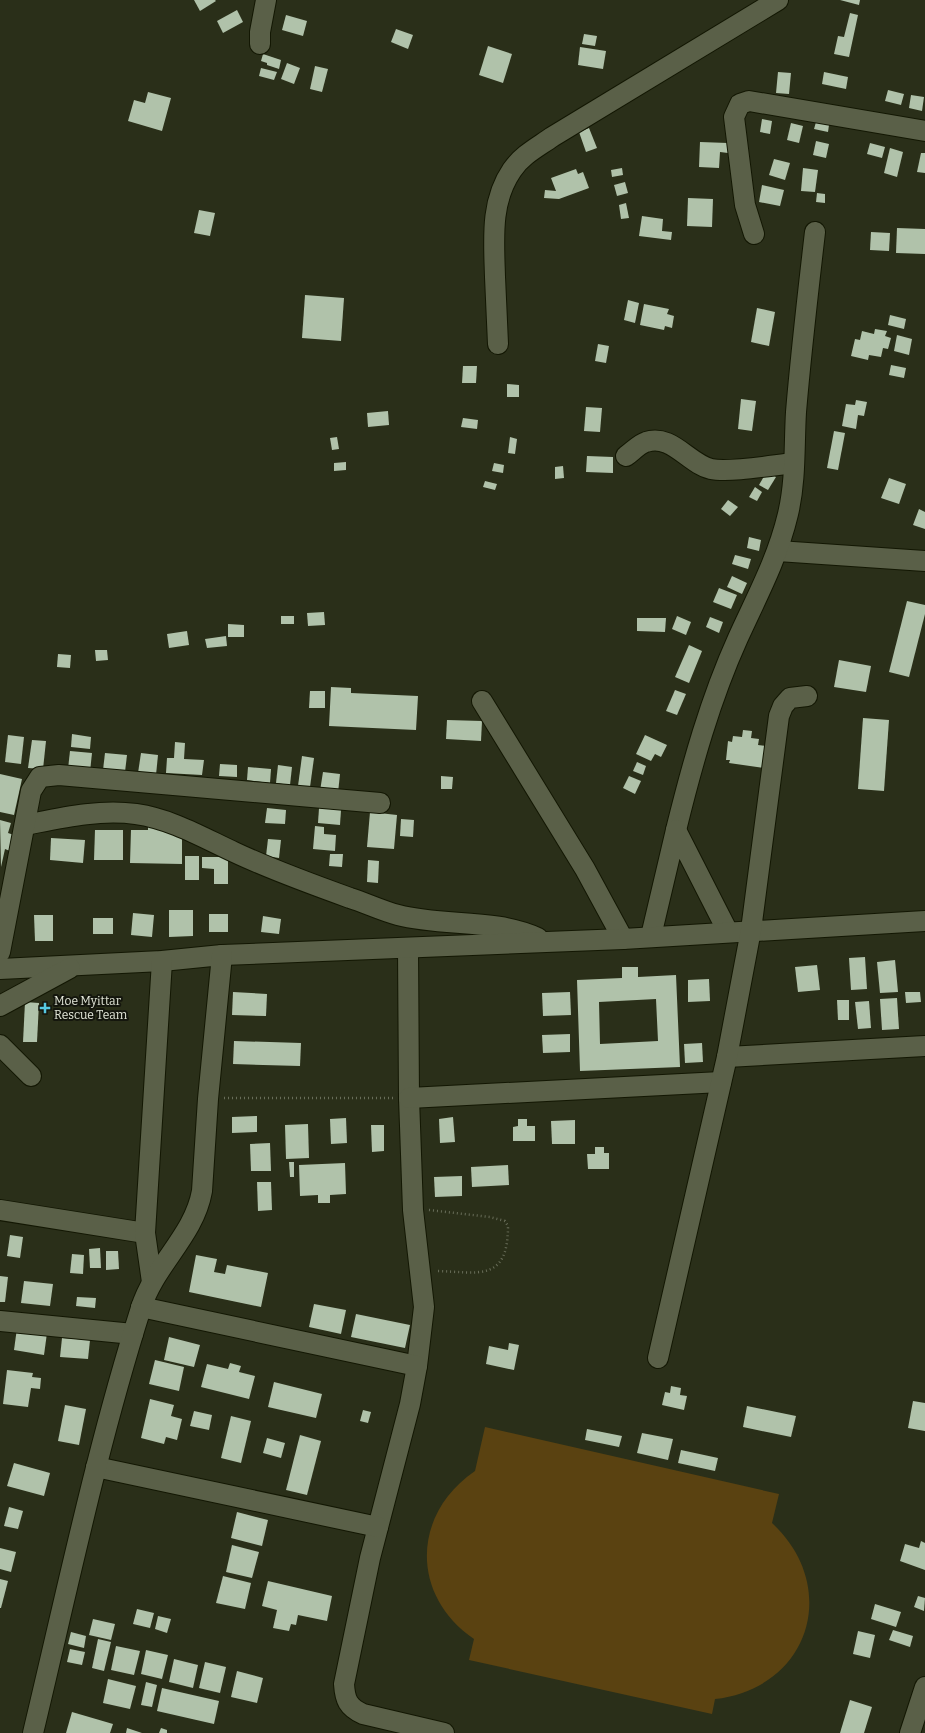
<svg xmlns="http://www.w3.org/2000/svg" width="925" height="1733" viewBox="0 0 925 1733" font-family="Bitter,serif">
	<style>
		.garden { fill: #5a4211 }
		.building { fill: #b0c2aa; fill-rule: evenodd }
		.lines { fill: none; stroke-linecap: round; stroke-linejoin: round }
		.minor-casing { stroke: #131703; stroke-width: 22 }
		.path { stroke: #686d59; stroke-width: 2.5; stroke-dasharray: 1 3; stroke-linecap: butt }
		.minor { stroke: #5a6048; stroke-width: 20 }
		.poi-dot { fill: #56c9e1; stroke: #14160d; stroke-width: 1.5 }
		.labels { text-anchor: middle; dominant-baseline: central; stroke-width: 4; stroke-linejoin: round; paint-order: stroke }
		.poi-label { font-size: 12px; fill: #e2e6d8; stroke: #14160d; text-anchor: start }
	</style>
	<rect width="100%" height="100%" fill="#2a2f19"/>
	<path class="garden" d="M485 1427 779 1494 772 1523C841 1587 810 1688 715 1699L712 1714 469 1660 474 1639C410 1595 412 1514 475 1471Z"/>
	<g class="building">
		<polygon points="194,0 215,0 216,1 200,11"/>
		<polygon points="840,0 860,0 859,5"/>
		<polygon points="237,10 243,22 223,33 217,21"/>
		<polygon points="850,13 858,15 849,57 834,54 838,36 844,37"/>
		<polygon points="286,15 307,21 303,36 282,30"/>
		<polygon points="396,29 413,35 408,49 391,42"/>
		<polygon points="584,34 597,36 595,46 582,44"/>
		<polygon points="488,46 512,54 503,83 479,75"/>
		<polygon points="580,47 606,51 603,69 578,65"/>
		<polygon points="263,54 281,60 279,69 267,65 267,63 261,61"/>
		<polygon points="287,63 300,68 294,84 281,79"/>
		<polygon points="315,66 328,69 322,92 310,89"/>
		<polygon points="261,68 277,72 274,80 259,76"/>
		<polygon points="778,72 791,73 789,94 776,93"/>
		<polygon points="824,72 848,77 846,89 822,84"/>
		<polygon points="888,90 904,94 901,105 885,101"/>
		<polygon points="148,92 171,98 162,131 128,121 134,100 145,103"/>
		<polygon points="911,95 924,97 922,111 909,108"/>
		<polygon points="762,119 772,121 770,134 760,132"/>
		<polygon points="816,122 829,125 828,132 814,129"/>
		<polygon points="791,123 803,126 799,143 787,140"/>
		<polygon points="589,128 597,148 586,152 579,132"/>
		<polygon points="816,141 829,144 826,158 813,155"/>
		<polygon points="700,142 728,143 728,153 720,152 719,168 699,167"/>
		<polygon points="870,143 885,147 882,158 867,154"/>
		<polygon points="890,148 903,152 897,177 884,173"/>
		<polygon points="921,153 925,153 925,173 917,172"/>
		<polygon points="774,159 790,163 785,180 769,175"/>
		<polygon points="622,168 623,175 612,177 611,170"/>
		<polygon points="803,168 818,170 815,192 801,191"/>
		<polygon points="576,169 578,174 583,172 589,188 559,199 544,198 545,190 556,191 551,178"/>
		<polygon points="625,182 628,193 617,196 614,185"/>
		<polygon points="762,185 784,190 780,206 759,202"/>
		<polygon points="817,193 825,194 825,203 816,202"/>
		<polygon points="688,198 713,199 712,227 687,226"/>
		<polygon points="626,203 629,218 621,219 619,205"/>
		<polygon points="199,210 215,213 210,236 194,233"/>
		<polygon points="642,216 663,219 662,231 672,232 671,240 639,236"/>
		<polygon points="897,228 925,229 925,254 896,253"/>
		<polygon points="871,232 890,233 889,251 870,250"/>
		<polygon points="305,295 344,298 341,341 302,338"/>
		<polygon points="628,300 639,303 635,323 624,320"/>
		<polygon points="644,304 669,309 667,314 674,316 672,328 665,326 664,330 640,325"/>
		<polygon points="757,308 775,312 769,346 751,342"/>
		<polygon points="890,315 906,319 904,329 888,325"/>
		<polygon points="875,329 887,331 885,336 891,338 888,349 883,348 881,357 869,355 868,360 851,356 855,339 860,340 862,331 874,334"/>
		<polygon points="897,335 912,339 909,355 894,351"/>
		<polygon points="598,344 609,346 606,363 595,361"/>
		<polygon points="891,365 906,368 904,378 889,375"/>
		<polygon points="463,366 477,366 476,383 462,383"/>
		<polygon points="507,384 519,385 519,397 507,397"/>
		<polygon points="741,399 756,401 752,431 738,429"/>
		<polygon points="856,400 867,402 864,416 858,415 856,429 842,426 846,404 855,405"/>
		<polygon points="586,407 602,408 600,432 584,431"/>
		<polygon points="388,411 389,425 368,427 367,413"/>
		<polygon points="463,418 478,420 477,429 461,427"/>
		<polygon points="834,431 845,433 838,470 827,468"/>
		<polygon points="337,437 339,449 332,450 330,438"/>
		<polygon points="510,437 517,439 515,454 508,453"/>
		<polygon points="587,456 613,457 613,473 586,472"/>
		<polygon points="346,462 346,470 334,471 334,463"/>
		<polygon points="494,463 504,465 503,473 492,471"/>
		<polygon points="563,466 564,478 555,479 555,467"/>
		<polygon points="767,471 776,477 768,490 759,485"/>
		<polygon points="889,478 906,484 899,504 881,498"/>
		<polygon points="485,481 497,484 495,490 483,487"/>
		<polygon points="755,487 762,492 757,501 749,497"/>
		<polygon points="728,500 738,507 730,516 721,509"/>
		<polygon points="919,509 925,512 925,529 913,525"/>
		<polygon points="749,537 761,540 759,551 747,548"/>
		<polygon points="735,555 751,559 748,569 732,564"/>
		<polygon points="732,576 747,583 742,594 727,587"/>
		<polygon points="719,588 737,595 731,609 713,602"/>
		<polygon points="907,601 925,605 925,614 909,677 889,672"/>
		<polygon points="324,612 325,625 308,626 307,613"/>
		<rect x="281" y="616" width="13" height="8"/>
		<polygon points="677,616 691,622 686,635 672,629"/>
		<polygon points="710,617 723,622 719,633 706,627"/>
		<polygon points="637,618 666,618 665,632 637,631"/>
		<polygon points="228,624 244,625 244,637 228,637"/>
		<polygon points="187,631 189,645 169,648 167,634"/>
		<polygon points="226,636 227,646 207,648 205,639"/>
		<polygon points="689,645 702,651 689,683 675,677"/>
		<polygon points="95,650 107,650 108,660 96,661"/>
		<polygon points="58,654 71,655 70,668 57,667"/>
		<polygon points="839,660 871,666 866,692 834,687"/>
		<polygon points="331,687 351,688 351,693 418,696 416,730 329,726"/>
		<polygon points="675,690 686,694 677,715 666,711"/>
		<polygon points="310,691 325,691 325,708 309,708"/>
		<polygon points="863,718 889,720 884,791 858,789"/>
		<polygon points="447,720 482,721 481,741 446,739"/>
		<polygon points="743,730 752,731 751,738 759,739 758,745 767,746 764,768 729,763 730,760 726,760 728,741 732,742 733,736 742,737"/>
		<polygon points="72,734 91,737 90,749 71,747"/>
		<polygon points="8,735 24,737 21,764 5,762"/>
		<polygon points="645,735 667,745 661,757 655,754 651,761 636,754"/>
		<polygon points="32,740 46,741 43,769 28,768"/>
		<polygon points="175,742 185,743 184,759 204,760 202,775 166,773 167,758 174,758"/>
		<polygon points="70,751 92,753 90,772 68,769"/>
		<polygon points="105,753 127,755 125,772 103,770"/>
		<polygon points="141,753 158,755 156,775 138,773"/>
		<polygon points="302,756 314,758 310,787 298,786"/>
		<polygon points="637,762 646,766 643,775 633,771"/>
		<polygon points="220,764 237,765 237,777 219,776"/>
		<polygon points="278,765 292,767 290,785 276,783"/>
		<polygon points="248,767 271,769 270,783 247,780"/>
		<polygon points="323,772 340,774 338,793 320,791"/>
		<polygon points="0,774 22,779 14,815 0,812"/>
		<polygon points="441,776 453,777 452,789 441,789"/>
		<polygon points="629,776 641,781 635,794 623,788"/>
		<polygon points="267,808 286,810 285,824 265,823"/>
		<polygon points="319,808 341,810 340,825 318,823"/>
		<polygon points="370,812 397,815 394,849 367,847"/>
		<polygon points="401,819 414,820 413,837 400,836"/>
		<polygon points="0,820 11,823 8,833 14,835 10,851 5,849 1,867"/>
		<polygon points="148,825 159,825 159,830 182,830 182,864 130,863 131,830 148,830"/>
		<polygon points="315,826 324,827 324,834 336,835 335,851 313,849"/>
		<polygon points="95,830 123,830 123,860 94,860"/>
		<polygon points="51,838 85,840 83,863 50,860"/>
		<polygon points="268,839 281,840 279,858 266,856"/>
		<polygon points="330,854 343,854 342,867 329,866"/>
		<rect x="185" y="856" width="14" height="24"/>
		<polygon points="202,857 228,857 228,884 214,884 214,869 202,868"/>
		<polygon points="368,860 379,861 378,883 367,882"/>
		<polygon points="169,910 193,910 193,936 169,937"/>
		<polygon points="133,913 154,915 152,937 131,935"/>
		<rect x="209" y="914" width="19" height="18"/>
		<polygon points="34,915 53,915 53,941 35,941"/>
		<polygon points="263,916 281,919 279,934 261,932"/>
		<rect x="93" y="918" width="20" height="16"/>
		<polygon points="865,957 867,989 851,990 849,958"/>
		<polygon points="895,960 898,992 880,993 877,962"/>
		<polygon points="817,965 820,990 798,992 795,967"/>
		<path d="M622 967H638V977L676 975 680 1067 580 1071 577 980 622 978ZM656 999 658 1041 600 1044 599 1002Z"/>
		<polygon points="709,979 710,1001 688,1002 688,980"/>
		<polygon points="233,992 267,994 266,1016 232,1015"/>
		<polygon points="570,992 571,1015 543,1016 542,993"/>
		<polygon points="905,992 920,992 921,1002 906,1003"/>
		<polygon points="897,998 899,1029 882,1030 880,999"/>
		<polygon points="837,1000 849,1000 849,1020 838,1020"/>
		<polygon points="869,1001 871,1028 858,1029 855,1002"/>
		<polygon points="25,1002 39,1003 37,1042 23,1042"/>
		<polygon points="570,1034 570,1052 543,1053 542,1035"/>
		<polygon points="234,1041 301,1043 300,1066 233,1064"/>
		<polygon points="702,1043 703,1062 685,1063 684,1044"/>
		<polygon points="257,1116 257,1132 232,1133 232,1117"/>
		<polygon points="453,1117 455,1142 440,1143 439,1119"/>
		<polygon points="346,1118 347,1143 331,1144 330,1119"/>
		<polygon points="518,1119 527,1119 527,1126 535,1126 535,1141 513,1141 513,1127 518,1126"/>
		<polygon points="575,1120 575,1144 552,1144 551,1121"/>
		<polygon points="308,1124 309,1158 286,1159 285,1125"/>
		<polygon points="371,1125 384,1125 384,1151 372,1152"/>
		<polygon points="270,1143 271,1171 251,1171 250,1144"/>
		<polygon points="595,1147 604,1147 604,1153 609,1153 609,1169 588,1169 587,1154 595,1154"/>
		<polygon points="289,1162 294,1162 294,1177 290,1177"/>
		<polygon points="345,1163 346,1194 330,1195 330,1203 318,1203 318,1195 300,1196 299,1165"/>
		<polygon points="508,1165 509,1185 472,1187 471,1167"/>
		<polygon points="462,1176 462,1196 435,1197 434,1177"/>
		<polygon points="257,1182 271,1182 272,1210 258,1211"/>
		<polygon points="10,1235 23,1237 20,1258 7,1256"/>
		<polygon points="100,1248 101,1268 90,1268 89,1249"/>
		<polygon points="106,1251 118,1251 119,1269 106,1270"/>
		<polygon points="72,1254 84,1255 83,1274 70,1273"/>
		<polygon points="196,1255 217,1259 214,1272 225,1274 227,1265 268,1273 261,1307 189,1292"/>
		<polygon points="0,1276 8,1277 5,1302 0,1302"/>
		<polygon points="24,1281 53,1284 50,1306 21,1303"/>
		<polygon points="77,1297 96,1298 95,1308 76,1306"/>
		<polygon points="314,1304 346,1310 341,1334 309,1327"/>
		<polygon points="356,1314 410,1325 405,1348 351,1337"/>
		<polygon points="17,1328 47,1333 44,1355 14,1350"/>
		<polygon points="169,1337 200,1345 194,1367 164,1360"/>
		<polygon points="62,1338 90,1340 88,1359 60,1357"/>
		<polygon points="509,1343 519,1345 514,1370 486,1364 489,1346 508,1350"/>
		<polygon points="155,1360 184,1367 179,1391 149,1384"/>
		<polygon points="230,1363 241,1366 239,1372 255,1376 249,1399 201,1387 207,1364 228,1369"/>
		<polygon points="7,1370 33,1373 32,1377 41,1378 40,1389 31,1388 28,1407 3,1404"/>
		<polygon points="274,1382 322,1394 316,1418 268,1407"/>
		<polygon points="671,1386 681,1388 680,1395 687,1396 684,1410 662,1405 665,1392 670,1393"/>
		<polygon points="150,1399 174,1405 171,1416 182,1419 177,1440 166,1437 164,1444 141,1438"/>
		<polygon points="913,1401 925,1403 925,1431 908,1428"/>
		<polygon points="65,1405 86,1409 79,1445 58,1441"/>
		<polygon points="747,1406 796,1416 791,1437 743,1427"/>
		<polygon points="363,1410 371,1412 368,1423 360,1421"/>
		<polygon points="194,1411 212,1415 209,1430 190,1426"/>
		<polygon points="231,1416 251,1421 241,1463 221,1458"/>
		<polygon points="587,1429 622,1436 619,1447 585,1440"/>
		<polygon points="642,1433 673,1439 668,1460 637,1453"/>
		<polygon points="300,1435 321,1441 307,1495 286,1490"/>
		<polygon points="267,1438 285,1443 281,1458 263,1453"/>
		<polygon points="681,1450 718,1458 715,1471 678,1463"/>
		<polygon points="14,1463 50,1473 44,1496 7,1486"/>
		<polygon points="9,1507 23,1511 18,1529 4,1526"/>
		<polygon points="237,1512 268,1520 262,1546 231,1538"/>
		<polygon points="921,1541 925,1543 925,1570 900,1561 905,1544 919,1548"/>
		<polygon points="232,1545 259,1552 252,1578 226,1572"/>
		<polygon points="0,1548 16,1552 11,1572 0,1569"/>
		<polygon points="223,1576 251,1583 245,1609 216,1603"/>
		<polygon points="0,1579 8,1581 1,1608 0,1608"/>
		<polygon points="268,1581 332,1596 327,1621 298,1615 296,1625 291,1624 289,1631 273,1628 277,1610 262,1606"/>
		<polygon points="918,1596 925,1598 924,1611 914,1607"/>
		<polygon points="875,1604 901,1612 896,1627 871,1619"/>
		<polygon points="137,1609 154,1613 150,1628 133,1624"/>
		<polygon points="158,1616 171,1619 167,1633 155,1629"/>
		<polygon points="93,1619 115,1624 111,1640 89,1635"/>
		<polygon points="893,1630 913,1636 910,1647 889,1640"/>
		<polygon points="858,1631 875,1635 870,1658 853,1654"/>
		<polygon points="71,1632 86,1636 84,1648 68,1644"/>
		<polygon points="98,1639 111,1642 104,1671 92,1668"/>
		<polygon points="116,1646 140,1651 134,1675 111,1670"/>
		<polygon points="70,1649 85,1652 82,1665 67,1662"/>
		<polygon points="146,1650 168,1655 162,1679 141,1674"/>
		<polygon points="174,1659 198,1665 193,1688 169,1682"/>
		<polygon points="205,1662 226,1667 220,1693 199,1688"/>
		<polygon points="237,1671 263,1678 257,1703 231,1697"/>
		<polygon points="108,1679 136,1686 130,1709 103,1703"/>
		<polygon points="146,1682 157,1685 152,1707 141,1705"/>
		<polygon points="162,1688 219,1701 214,1724 157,1711"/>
		<polygon points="850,1700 872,1707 864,1733 840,1733"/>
		<polygon points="72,1712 113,1724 110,1733 66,1733"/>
		<polygon points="127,1728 142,1733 126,1733"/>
		<polygon points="161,1728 167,1730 167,1733 159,1733"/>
	</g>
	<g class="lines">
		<g class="minor-casing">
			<g id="minor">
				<polyline points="260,44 260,32 266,0"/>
				<polyline points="754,234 745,205 734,117 740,104 749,101 925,131"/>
				<path d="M498 344C497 322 496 299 495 277 494 240 490 202 512 170 522 155 538 147 552 137L778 0"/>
				<path d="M626 456C632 452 639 444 646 442 671 433 689 464 711 469 729 473 774 465 794 463"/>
				<polyline points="778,551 925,561"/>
				<polyline points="482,701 585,869 623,939"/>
				<path d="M25 825C61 818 98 809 136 814 171 819 202 837 234 852 272 870 311 884 350 898 366 903 382 911 398 915 444 927 494 918 538 938"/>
				<path d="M676 830C692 765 710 700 738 638 757 596 777 560 788 514 796 480 794 446 796 412 801 352 808 292 815 232"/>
				<polyline points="651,936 676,830 728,932"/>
				<polyline points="408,948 409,1098 413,1210 424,1307 417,1366"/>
				<polyline points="0,952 31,791 40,777 59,775 380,803"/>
				<polyline points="0,969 162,961 222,955 623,939 925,921"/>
				<polyline points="0,1006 70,968"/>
				<polyline points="0,1045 31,1076"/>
				<polyline points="727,1057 925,1046"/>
				<polyline points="409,1098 721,1082"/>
				<polyline points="0,1210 145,1233"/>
				<polyline points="152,1282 145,1233 162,961"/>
				<path d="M141 1307 417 1366 410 1404 370 1558 344 1684C345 1700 348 1707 363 1714L444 1733"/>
				<polyline points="0,1321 133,1334"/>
				<polyline points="658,1358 727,1057 751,930 779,716 783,706 790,698 807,696"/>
				<polyline points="96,1467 378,1527"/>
				<path d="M33 1733C67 1591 97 1447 141 1308 155 1264 194 1236 202 1191L208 1099 222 955"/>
				<polyline points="910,1733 925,1687"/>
			</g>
		</g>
		<g class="path">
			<polyline points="224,1098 393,1098"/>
			<path d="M429 1210 490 1217 505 1221 508 1226C508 1283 478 1272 437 1271"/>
		</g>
		<use href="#minor" class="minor"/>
	</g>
	<path class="poi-dot" d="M43 1002h4v4h4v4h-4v4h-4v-4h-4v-4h4z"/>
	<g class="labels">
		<g class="poi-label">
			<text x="54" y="1001">Moe Myittar<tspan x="54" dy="14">Rescue Team</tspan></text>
		</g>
	</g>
</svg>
